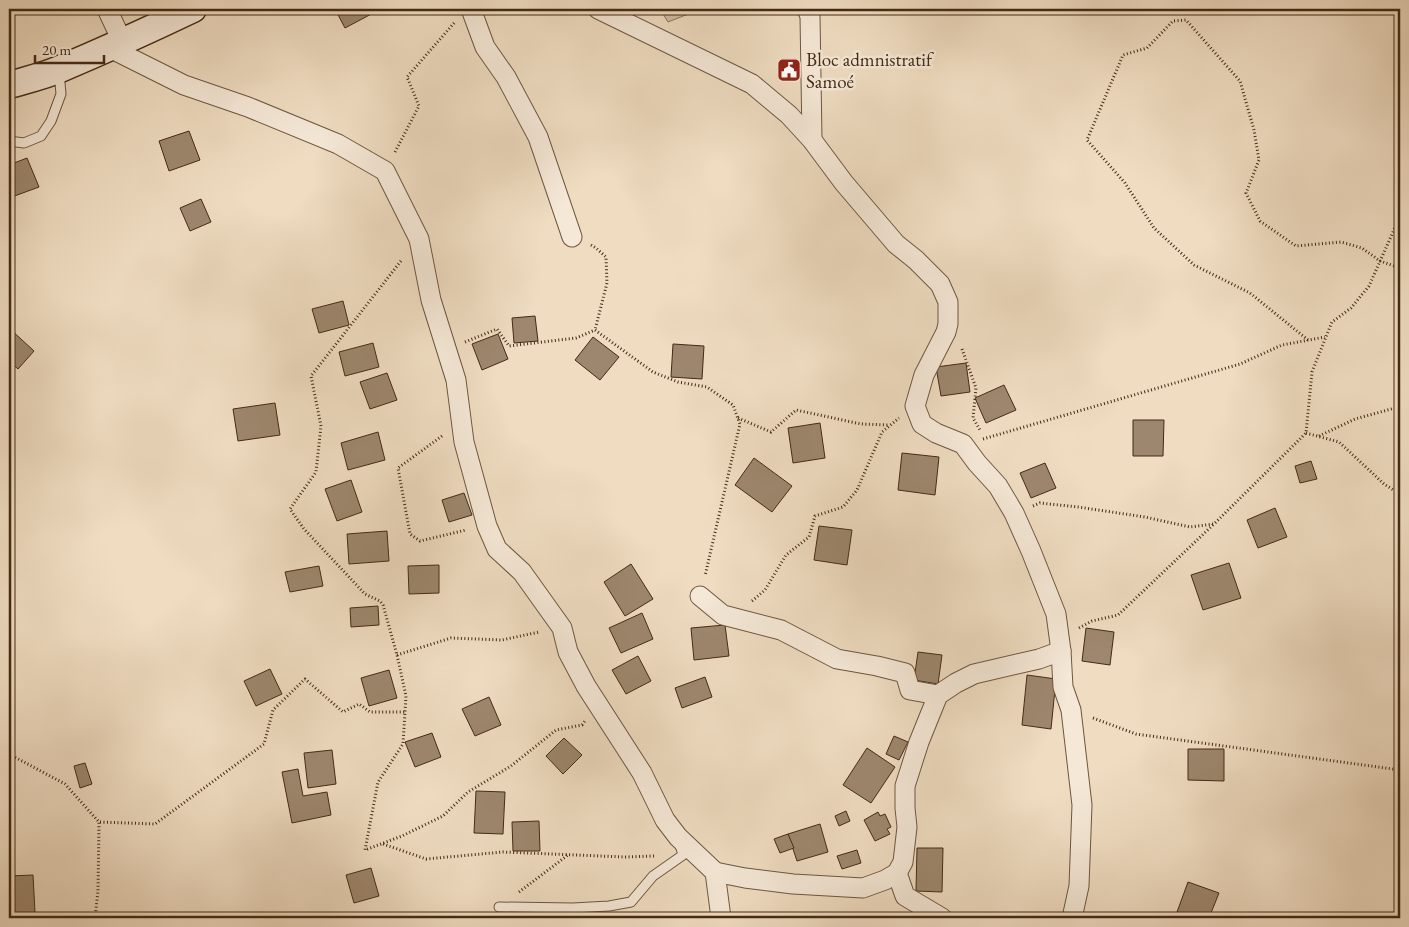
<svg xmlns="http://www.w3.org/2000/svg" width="1409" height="927" viewBox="0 0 1409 927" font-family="'EB Garamond',serif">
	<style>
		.green { fill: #d2bea4; stroke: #8b745c }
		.building { fill: #9d876e; stroke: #442a15 }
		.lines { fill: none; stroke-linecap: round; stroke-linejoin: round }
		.service-casing { stroke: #6f5640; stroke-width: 11 }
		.minor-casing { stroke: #6f5640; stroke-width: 21 }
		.secondary-casing { stroke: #442a15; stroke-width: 29 }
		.path { stroke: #442a15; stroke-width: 3; stroke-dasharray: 1 2.5; stroke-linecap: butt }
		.service { stroke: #f5e8d7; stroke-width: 9 }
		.minor { stroke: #f5e8d7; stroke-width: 19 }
		.secondary { stroke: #f5e8d7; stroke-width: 26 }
		.labels { text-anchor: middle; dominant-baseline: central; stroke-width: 5; stroke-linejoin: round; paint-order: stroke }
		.poi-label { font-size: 19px; fill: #442a15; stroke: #f5e8d7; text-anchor: start }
	</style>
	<rect width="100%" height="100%" fill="#efdcc1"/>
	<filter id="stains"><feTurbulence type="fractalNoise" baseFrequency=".004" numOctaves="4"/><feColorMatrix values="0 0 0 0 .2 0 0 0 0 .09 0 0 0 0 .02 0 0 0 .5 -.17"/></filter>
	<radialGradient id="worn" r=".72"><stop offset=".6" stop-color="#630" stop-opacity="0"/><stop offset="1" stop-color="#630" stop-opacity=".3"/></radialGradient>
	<polygon class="green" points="660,9 701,9 668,22"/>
	<g class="building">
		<polygon points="335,9 376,9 377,11 345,28"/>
		<polygon points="189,131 200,160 169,171 159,141"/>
		<polygon points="27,158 39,187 9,198 9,165"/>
		<polygon points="201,199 211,222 190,231 180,208"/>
		<polygon points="343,301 349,325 319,333 312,309"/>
		<polygon points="535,316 538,341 514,343 512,318"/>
		<polygon points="9,328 34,351 18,369 9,361"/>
		<polygon points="498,334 508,359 482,370 472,344"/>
		<polygon points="593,337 619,357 600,380 575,360"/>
		<polygon points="373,343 379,367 345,376 339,352"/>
		<polygon points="673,344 704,346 702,379 671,377"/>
		<polygon points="966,363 970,392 941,396 936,367"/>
		<polygon points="387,373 397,400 370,409 360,382"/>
		<polygon points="1004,385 1016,410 986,423 975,398"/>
		<polygon points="275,403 280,435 238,441 233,409"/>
		<polygon points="1133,420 1164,420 1163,456 1133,456"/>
		<polygon points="820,423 825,458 793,463 788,428"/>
		<polygon points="378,432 385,460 348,470 341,443"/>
		<polygon points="902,453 939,457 935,495 898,490"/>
		<polygon points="754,458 792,486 772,512 735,485"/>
		<polygon points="1311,461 1317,479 1300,483 1295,466"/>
		<polygon points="1045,463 1056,488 1031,498 1020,473"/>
		<polygon points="351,480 362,512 337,521 325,489"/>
		<polygon points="464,493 472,515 449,522 442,500"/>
		<polygon points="1275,508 1287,537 1258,548 1247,520"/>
		<polygon points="819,526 852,530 847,565 814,560"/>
		<polygon points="387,531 389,561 349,564 347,534"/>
		<polygon points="1229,563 1241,598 1203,610 1191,575"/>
		<polygon points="631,564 653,599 625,616 604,582"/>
		<polygon points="439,565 439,593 409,594 408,566"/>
		<polygon points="319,566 323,586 290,592 285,572"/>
		<polygon points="378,606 379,625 351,627 350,608"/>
		<polygon points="642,613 653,639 621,653 609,628"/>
		<polygon points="725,625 729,656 694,660 691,628"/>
		<polygon points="1086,628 1114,632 1110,665 1082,661"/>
		<polygon points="918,652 942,655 938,684 914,680"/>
		<polygon points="638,656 651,681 626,694 612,670"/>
		<polygon points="270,669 282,694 256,706 244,681"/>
		<polygon points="389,670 397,698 369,706 361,678"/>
		<polygon points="1027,675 1056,679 1051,729 1022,725"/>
		<polygon points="705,677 712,697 682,708 675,688"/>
		<polygon points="489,697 501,725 475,736 462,709"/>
		<polygon points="432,733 441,757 415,767 405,742"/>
		<polygon points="894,736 908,742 899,760 886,754"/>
		<polygon points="564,738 582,755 563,774 546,756"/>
		<polygon points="867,748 895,767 871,803 843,785"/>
		<polygon points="1188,749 1224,749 1224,781 1188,780"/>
		<polygon points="332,750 336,784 308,788 304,753"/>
		<polygon points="85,763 92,784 80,788 74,766"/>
		<polygon points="298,769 303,796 327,792 331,815 292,823 282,772"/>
		<polygon points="476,791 505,792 503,834 474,833"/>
		<polygon points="846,811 850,821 839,826 835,816"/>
		<polygon points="878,812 880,816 885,814 891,827 887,829 890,834 875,841 864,820"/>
		<polygon points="539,821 540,851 513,851 512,822"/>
		<polygon points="820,824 828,852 797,861 788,834"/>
		<polygon points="788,834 794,848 780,853 774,839"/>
		<polygon points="917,848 943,848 942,892 916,891"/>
		<polygon points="857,850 861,863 842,869 837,856"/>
		<polygon points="371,868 379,896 354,903 346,875"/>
		<polygon points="33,875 35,913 9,915 9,876"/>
		<polygon points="1188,882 1219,893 1209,918 1195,918 1177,912"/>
	</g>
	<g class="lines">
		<g class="service-casing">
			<g id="service">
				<polyline points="9,141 24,143 41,136 51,121 61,94 59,72"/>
				<polyline points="499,907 573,908 609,906 631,902 653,876 683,855 680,845"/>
			</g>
		</g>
		<g class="minor-casing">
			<g id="minor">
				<polyline points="107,9 122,41"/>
				<polyline points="471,9 485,47 506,77 538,137 572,237"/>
				<polyline points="598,9 752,84 789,115 812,140 844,183 896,244 916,260 940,284 948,302 948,324 946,332 924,375 915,406 922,424 936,433 963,444 977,463 998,486 1014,513 1031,551 1056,614 1061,651 1063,687 1071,710 1082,805 1079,886 1072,918"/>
				<polyline points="807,9 810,16 812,140"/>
				<polyline points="110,48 184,85 248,107 338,144 385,171 419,239 431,300 456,380 464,442 487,526 497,549 522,572 562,628 568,652 586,686 642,773 665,820 678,837 715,872 721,918"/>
				<polyline points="700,596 723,615 781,630 837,659 877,666 905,673 910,690 938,695"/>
				<polyline points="715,872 745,878 793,884 863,888 885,880 897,873 903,862 907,827 905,808 905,786 919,742 938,695 956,683 974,674 1039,659 1061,651"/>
				<polyline points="897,873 905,896 942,918"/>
			</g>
		</g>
		<g class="secondary-casing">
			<path id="secondary" d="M9 85C26 80 44 76 60 69 105 50 149 30 193 9"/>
		</g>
		<g class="path">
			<polyline points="551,9 578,11"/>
			<polyline points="395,152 419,106 407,77 455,22"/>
			<polyline points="591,245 596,248 606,257 607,283 595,330"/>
			<polyline points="401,261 311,376 321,426 316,472 290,509 304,529 365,594 380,601 383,605 397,655 406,696 403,744 378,782 365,850 402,836 443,816 468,792 511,766 556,730 582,725 585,721"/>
			<polyline points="1308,340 1250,293 1194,265 1154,228 1125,183 1087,140 1123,55 1147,48 1173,21 1186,20 1240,81 1254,130 1259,160 1246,193 1260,221 1296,246 1341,242 1362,248 1380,261 1400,268"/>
			<polyline points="465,342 497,329 509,346 576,338 595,330 653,372 678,382 707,387 733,405 740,424 705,576"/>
			<polyline points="962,349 976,388 973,418 980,430"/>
			<polyline points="738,418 771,432 796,410 861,424 889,425"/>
			<polyline points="1306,433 1339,442 1384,484 1400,494"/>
			<polyline points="442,436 398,468 410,534 420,541 466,530"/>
			<polyline points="1319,436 1355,419 1395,408 1400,408"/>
			<polyline points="983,439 1240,364 1282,345 1325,337"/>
			<polyline points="1033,506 1040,503 1078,507 1145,517 1190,527 1214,524 1306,433 1312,372 1332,322 1351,308 1369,286 1397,223 1400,219"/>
			<polyline points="752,601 765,590 786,555 809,537 815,516 843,507 857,490 882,432 899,418"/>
			<polyline points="1079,628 1092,621 1118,615 1214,524"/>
			<polyline points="397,655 451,638 502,640 539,632"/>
			<polyline points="1093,718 1136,734 1400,770"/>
			<polyline points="9,754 65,784 99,822 155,824 264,744 273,710 305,679 343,712 359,704 370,712 405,712"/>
			<polyline points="383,844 426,859 503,852 625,857 654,856"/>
			<polyline points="519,892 568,855"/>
			<polyline points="95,918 98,891 99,822"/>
		</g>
		<use href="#service" class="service"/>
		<use href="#minor" class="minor"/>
		<use href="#secondary" class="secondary"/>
	</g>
	<defs>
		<g id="civic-square" transform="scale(1.25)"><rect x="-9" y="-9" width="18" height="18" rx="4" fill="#8f2418" stroke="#f5e8d7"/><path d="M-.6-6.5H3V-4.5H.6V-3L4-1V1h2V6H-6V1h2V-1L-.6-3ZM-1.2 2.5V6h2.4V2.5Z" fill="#fff"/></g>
	</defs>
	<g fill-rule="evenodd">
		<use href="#civic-square" x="789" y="70"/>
	</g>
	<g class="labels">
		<g class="poi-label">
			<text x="806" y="59">Bloc admnistratif<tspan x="806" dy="22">Samoé</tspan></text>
		</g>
	</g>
	<rect width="1409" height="927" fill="none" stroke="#efdcc1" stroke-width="30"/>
	<rect x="10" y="10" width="1389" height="907" fill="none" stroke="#442a15" stroke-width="2.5"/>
	<rect x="15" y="15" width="1379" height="897" fill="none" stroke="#442a15"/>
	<path d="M35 55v8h69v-8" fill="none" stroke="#442a15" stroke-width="2.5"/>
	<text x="42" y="55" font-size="15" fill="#442a15" stroke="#f5e8d7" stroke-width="4" paint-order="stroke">20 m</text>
	<rect width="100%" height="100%" filter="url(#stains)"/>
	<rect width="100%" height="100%" fill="url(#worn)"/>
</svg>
